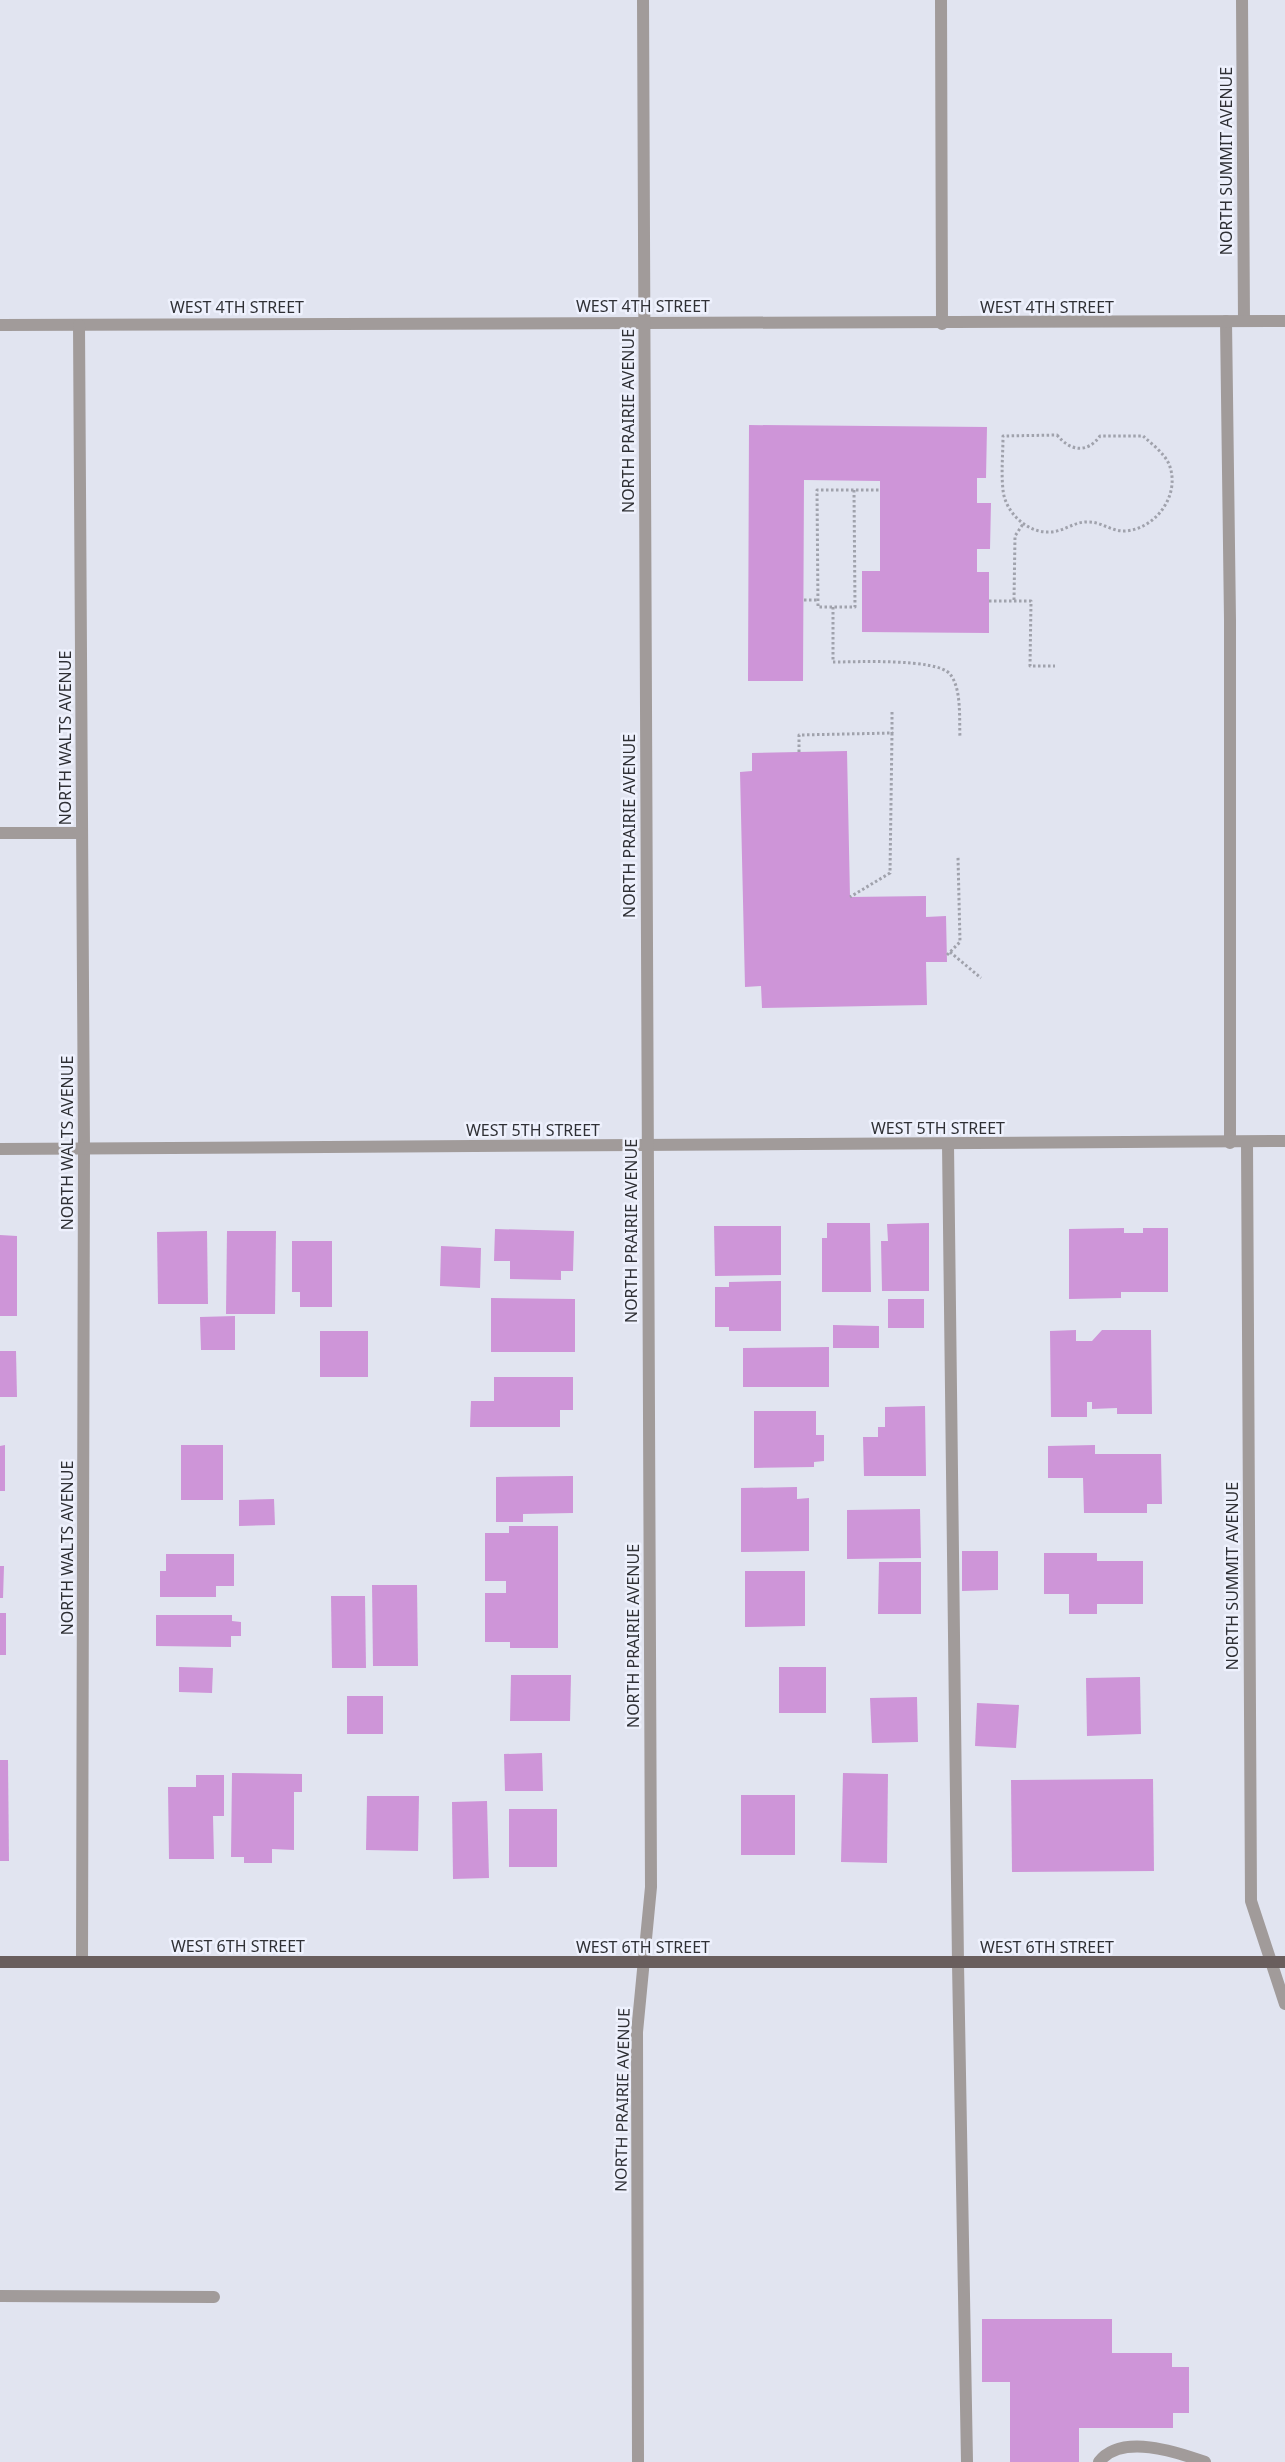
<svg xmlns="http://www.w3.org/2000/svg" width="1285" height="2462" viewBox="0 0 1285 2462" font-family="'Noto Sans',sans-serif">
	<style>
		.building { fill: #ce95d8 }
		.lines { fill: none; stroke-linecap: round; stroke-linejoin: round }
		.path { stroke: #a0a2ac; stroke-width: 3; stroke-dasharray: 2.5 2.5; stroke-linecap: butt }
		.minor { stroke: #a19b9a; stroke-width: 12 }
		.major { stroke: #695e5d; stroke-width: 12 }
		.labels { text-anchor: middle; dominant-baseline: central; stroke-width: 5; stroke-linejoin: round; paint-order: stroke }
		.street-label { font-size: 16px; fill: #2f3035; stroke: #eef1fd }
	</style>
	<rect width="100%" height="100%" fill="#e1e4f0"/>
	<g class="building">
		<polygon points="749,425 987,427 986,478 977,478 977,503 991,503 990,549 977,549 977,572 989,572 989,633 862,632 862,571 880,571 880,481 804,480 803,681 748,681"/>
		<polygon points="847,751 850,897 926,896 926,917 946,916 947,962 926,962 927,1005 762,1008 761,986 745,987 740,772 752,771 752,753"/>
		<polygon points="827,1223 870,1223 871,1292 822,1292 822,1238 827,1238"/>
		<polygon points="929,1223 929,1291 882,1291 881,1241 888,1241 887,1224"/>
		<polygon points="714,1226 781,1226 781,1275 715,1276"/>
		<polygon points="1124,1228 1124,1233 1143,1233 1143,1228 1168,1228 1168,1292 1121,1292 1121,1298 1069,1299 1069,1229"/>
		<polygon points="495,1229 574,1231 573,1271 561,1271 561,1280 510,1279 510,1261 494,1261"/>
		<polygon points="207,1231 208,1304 158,1304 157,1232"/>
		<polygon points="227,1231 276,1231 275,1314 226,1314"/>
		<polygon points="0,1235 17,1236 17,1316 0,1316"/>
		<polygon points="292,1241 332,1241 332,1307 300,1307 300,1292 292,1292"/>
		<polygon points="441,1246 481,1248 480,1288 440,1286"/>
		<polygon points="781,1281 781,1331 729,1331 729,1327 715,1327 715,1287 729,1287 729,1282"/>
		<polygon points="491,1298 575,1299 575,1352 491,1352"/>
		<rect x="888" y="1299" width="36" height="29"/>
		<polygon points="235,1316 235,1350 201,1350 200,1317"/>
		<polygon points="833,1325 879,1326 879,1348 833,1348"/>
		<polygon points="1076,1330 1076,1341 1092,1341 1102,1330 1151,1330 1152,1414 1117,1414 1117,1408 1092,1409 1092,1402 1087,1402 1087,1417 1051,1417 1050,1331"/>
		<rect x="320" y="1331" width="48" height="46"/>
		<polygon points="829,1347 829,1387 743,1387 743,1348"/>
		<polygon points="0,1351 16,1351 17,1397 0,1397"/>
		<polygon points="494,1377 573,1377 573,1410 560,1410 560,1427 470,1427 471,1401 494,1401"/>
		<polygon points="925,1406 926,1476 864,1476 863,1437 878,1437 878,1427 885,1427 885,1407"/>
		<polygon points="754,1411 816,1411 816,1435 824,1435 824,1461 814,1462 814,1467 754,1468"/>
		<polygon points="5,1445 5,1491 0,1491 0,1446"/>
		<rect x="181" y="1445" width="42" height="55"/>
		<polygon points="1095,1445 1095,1454 1161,1454 1162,1504 1147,1504 1147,1513 1084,1513 1083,1478 1048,1478 1048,1446"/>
		<polygon points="573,1476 573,1513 523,1514 523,1522 496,1522 496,1477"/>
		<polygon points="797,1487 797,1499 809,1498 809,1551 741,1552 741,1488"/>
		<polygon points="274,1499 275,1525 239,1526 239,1500"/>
		<polygon points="920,1509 921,1558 847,1559 847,1510"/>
		<polygon points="509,1526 558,1526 558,1648 510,1648 510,1642 485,1642 485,1593 506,1593 506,1581 485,1581 485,1533 509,1533"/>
		<polygon points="962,1551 998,1551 998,1590 962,1591"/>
		<polygon points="1044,1553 1097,1553 1097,1561 1143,1561 1143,1604 1097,1604 1097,1614 1069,1614 1069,1594 1044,1594"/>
		<polygon points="166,1554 234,1554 234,1586 216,1586 216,1597 160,1597 160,1571 166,1571"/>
		<polygon points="879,1562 921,1562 921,1614 878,1614"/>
		<polygon points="0,1566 4,1566 3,1598 0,1598"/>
		<polygon points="745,1571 805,1571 805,1626 745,1627"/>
		<polygon points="372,1585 417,1585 418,1666 373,1666"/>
		<polygon points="331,1596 365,1596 366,1668 332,1668"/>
		<rect x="0" y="1613" width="6" height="42"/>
		<polygon points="156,1615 232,1615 232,1621 241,1622 241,1636 231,1636 231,1647 156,1646"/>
		<polygon points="179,1667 213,1668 212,1693 179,1692"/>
		<rect x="779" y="1667" width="47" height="46"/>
		<polygon points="511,1675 571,1675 570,1721 510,1721"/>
		<polygon points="1140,1677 1141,1734 1087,1736 1086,1678"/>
		<rect x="347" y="1696" width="36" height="38"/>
		<polygon points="917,1697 918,1742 872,1743 870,1698"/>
		<polygon points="977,1703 1019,1705 1016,1748 975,1746"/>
		<polygon points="542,1753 543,1791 505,1791 504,1754"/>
		<polygon points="0,1760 8,1760 9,1861 0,1861"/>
		<polygon points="232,1773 302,1774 302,1792 294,1792 294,1850 272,1849 272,1863 244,1863 244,1857 231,1857"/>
		<polygon points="843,1773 888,1774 887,1863 841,1862"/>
		<polygon points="196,1775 224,1775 224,1816 213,1816 214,1859 169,1859 168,1787 196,1787"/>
		<polygon points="1153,1779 1154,1871 1012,1872 1011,1780"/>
		<rect x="741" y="1795" width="54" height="60"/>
		<polygon points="367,1796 419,1796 418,1851 366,1850"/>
		<polygon points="487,1801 489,1878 453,1879 452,1802"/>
		<rect x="509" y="1809" width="48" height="58"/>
		<polygon points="982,2319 1112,2319 1112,2353 1172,2353 1172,2367 1189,2367 1189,2413 1173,2413 1173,2428 1079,2428 1079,2462 1010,2462 1010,2382 982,2382"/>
	</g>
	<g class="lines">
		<g class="path">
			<path d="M1057 435C1070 451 1087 454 1100 436H1143C1152 444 1164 453 1169 464 1181 494 1157 528 1126 531 1112 532 1102 522 1089 522 1074 521 1064 532 1049 532 1027 533 1005 512 1003 490 1001 472 1003 454 1003 436Z"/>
			<polyline points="854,490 855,607 818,607 817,490 880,490"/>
			<polyline points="804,600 818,600"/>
			<polyline points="1014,600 1015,536 1023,524"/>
			<polyline points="989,601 1031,601 1030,666 1055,666"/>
			<path d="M833 607V662C856 662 936 658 950 674 962 689 959 719 960 738"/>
			<polyline points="892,712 892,733"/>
			<polyline points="799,752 799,735 892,733 890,873 850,897"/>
			<polyline points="950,952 981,978"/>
			<polyline points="947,955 960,942 958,857"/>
		</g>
		<g class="minor">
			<polyline points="941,0 942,324"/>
			<polyline points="1242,0 1244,321"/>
			<polyline points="1226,321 1230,620 1230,1143"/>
			<path d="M0 325C428 322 857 324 1285 321"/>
			<polyline points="79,325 84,1149 82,1962"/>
			<polyline points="0,833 82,833"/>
			<polyline points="1247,1142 1251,1901 1285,2004"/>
			<polyline points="948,1144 958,1963 967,2462"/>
			<polyline points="0,1149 1285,1141"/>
			<polyline points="0,2296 214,2297"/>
			<polyline points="638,2462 637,2032 651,1887 643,0"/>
			<path d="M1099 2462C1121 2433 1177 2452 1205 2462"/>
		</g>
		<polyline class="major" points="0,1962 1285,1962"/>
	</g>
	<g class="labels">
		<g class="street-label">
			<text transform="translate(1226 161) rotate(-90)">NORTH SUMMIT AVENUE</text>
			<text x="643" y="306">WEST 4TH STREET</text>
			<text x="237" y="307">WEST 4TH STREET</text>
			<text x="1047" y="307">WEST 4TH STREET</text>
			<text transform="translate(628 421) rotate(-90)">NORTH PRAIRIE AVENUE</text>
			<text transform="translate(65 738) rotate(-90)">NORTH WALTS AVENUE</text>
			<text transform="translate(629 826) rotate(-90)">NORTH PRAIRIE AVENUE</text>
			<text x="938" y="1128">WEST 5TH STREET</text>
			<text x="533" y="1130">WEST 5TH STREET</text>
			<text transform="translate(67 1143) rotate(-90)">NORTH WALTS AVENUE</text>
			<text transform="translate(631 1231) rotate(-90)">NORTH PRAIRIE AVENUE</text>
			<text transform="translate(67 1548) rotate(-90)">NORTH WALTS AVENUE</text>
			<text transform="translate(1232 1576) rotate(-90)">NORTH SUMMIT AVENUE</text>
			<text transform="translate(633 1636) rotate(-90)">NORTH PRAIRIE AVENUE</text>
			<text x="238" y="1946">WEST 6TH STREET</text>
			<text x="643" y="1947">WEST 6TH STREET</text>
			<text x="1047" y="1947">WEST 6TH STREET</text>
			<text transform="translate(622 2100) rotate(-89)">NORTH PRAIRIE AVENUE</text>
		</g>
	</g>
</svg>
